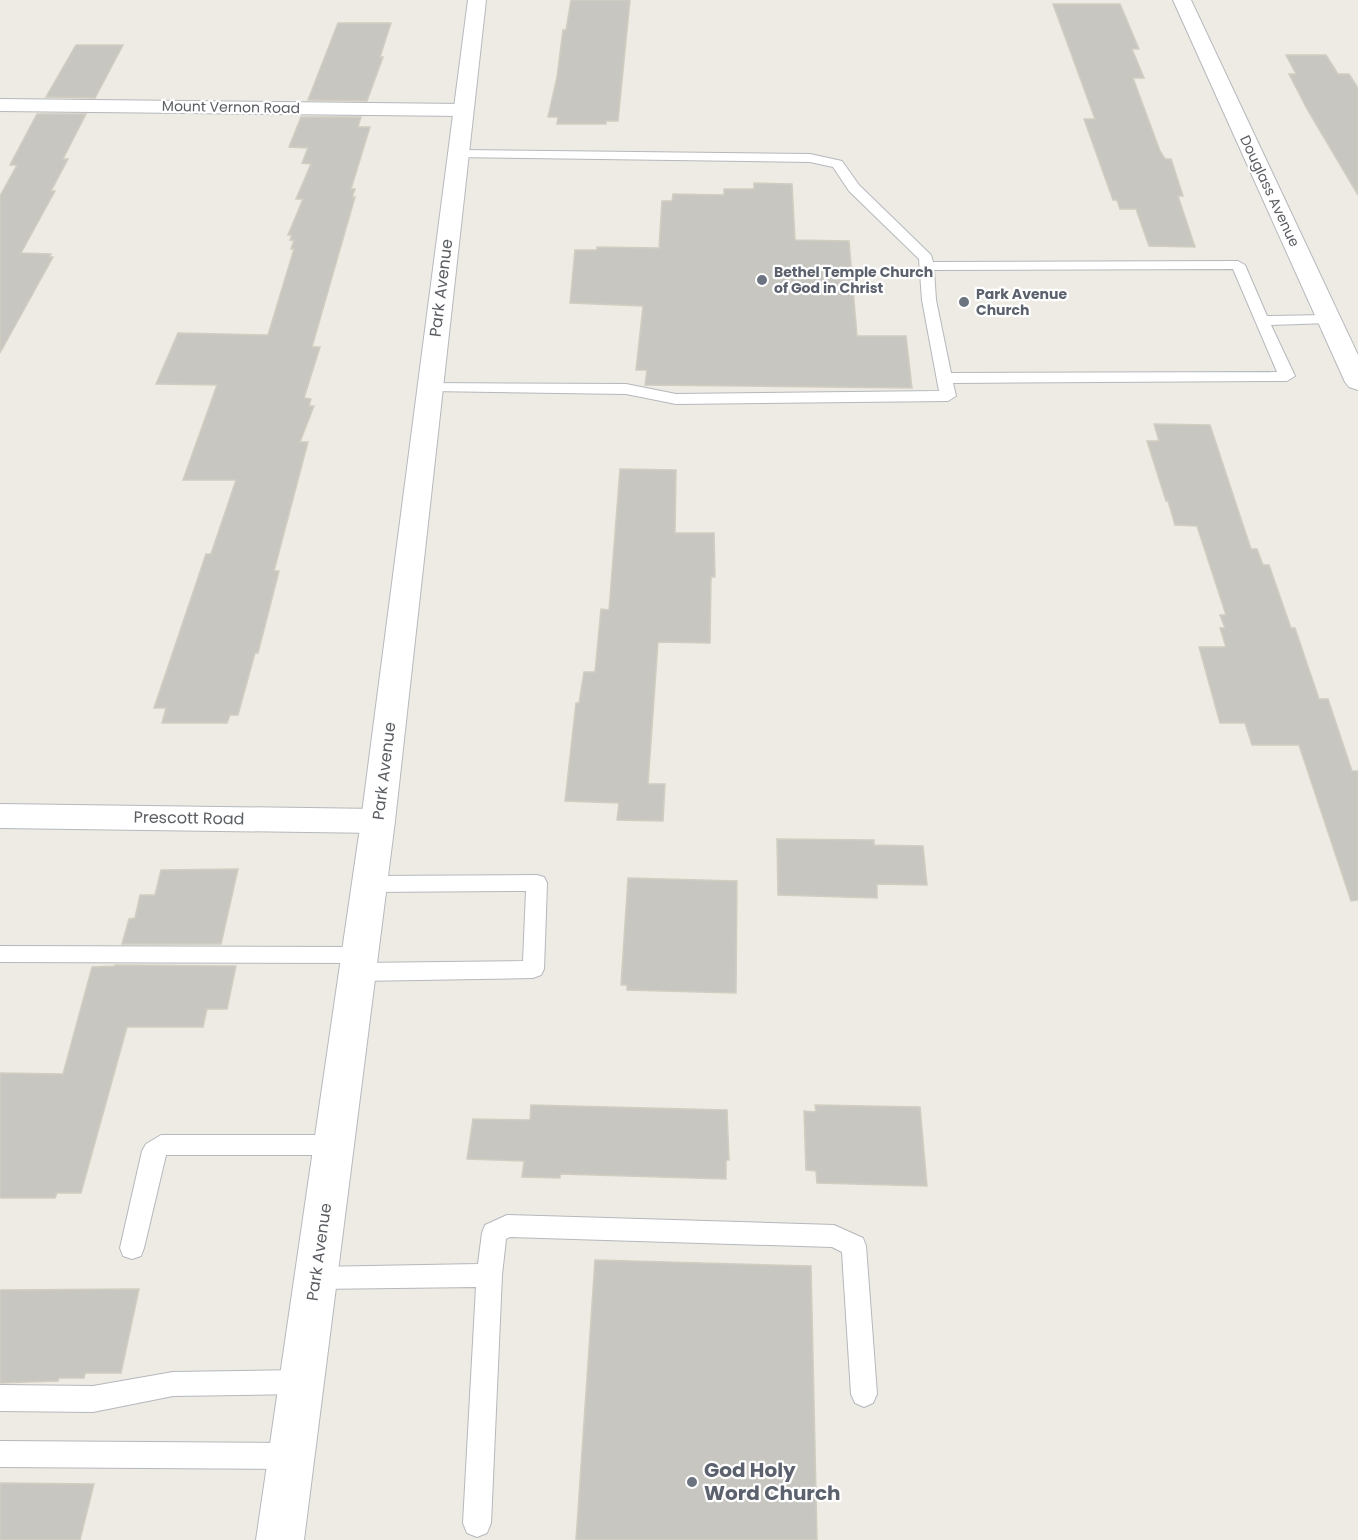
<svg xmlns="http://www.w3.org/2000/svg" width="1358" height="1540" viewBox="0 0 1358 1540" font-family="Poppins,sans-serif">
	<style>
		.building { fill: #c8c6c0; stroke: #d1cdc1; stroke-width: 1.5 }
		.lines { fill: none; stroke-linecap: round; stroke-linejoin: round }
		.service-casing { stroke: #b5b8bc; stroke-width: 2 }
		.minor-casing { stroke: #b5b8bc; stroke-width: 2 }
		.secondary-casing { stroke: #b6b9be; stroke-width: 2 }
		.service { fill: #fff; fill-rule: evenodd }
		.minor { fill: #fff; fill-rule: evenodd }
		.secondary { fill: #fff; fill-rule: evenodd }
		.worship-dot { fill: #6b7280; stroke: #fff; stroke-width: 2 }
		.labels { text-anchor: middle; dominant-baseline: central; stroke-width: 4.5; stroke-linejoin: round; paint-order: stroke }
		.far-street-label { font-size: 14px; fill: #5b5e63; stroke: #fff }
		.far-worship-label { font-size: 14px; font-weight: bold; fill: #5b616d; stroke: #fff; text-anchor: start }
		.street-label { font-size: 16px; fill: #5b5e63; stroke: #fff }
		.near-worship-label { font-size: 20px; font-weight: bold; fill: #5b616d; stroke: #fff; text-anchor: start }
	</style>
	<rect width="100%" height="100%" fill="#edebe3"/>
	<g class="building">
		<polygon points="571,0 630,0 618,121 606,121 606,124 557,124 558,117 548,117 557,77 563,30 566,30"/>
		<polygon points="1053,4 1120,4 1139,49 1132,49 1144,78 1133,78 1160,151 1165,159 1171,159 1183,196 1178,196 1195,247 1149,246 1136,209 1120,209 1117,200 1113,200 1084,119 1095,119"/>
		<polygon points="338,23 391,23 380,57 383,57 367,101 308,100"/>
		<polygon points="76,45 123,45 95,98 46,97"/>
		<polygon points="1286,55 1326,55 1338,74 1349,74 1358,88 1358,195 1307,109 1289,74 1296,74"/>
		<polygon points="37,114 86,114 63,159 68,159 51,191 55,191 21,253 51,254 49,257 53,257 0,353 0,196 17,165 10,165"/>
		<polygon points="301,117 361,117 358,127 370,127 351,189 355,189 352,197 355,197 312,347 320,347 304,398 311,399 309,406 314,406 300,442 308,442 274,571 279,571 258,653 255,653 238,715 230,715 227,723 162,723 166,708 154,708 206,554 211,554 236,480 183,480 217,385 156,384 178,333 268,335 294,249 291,249 294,240 290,240 292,235 288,235 303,199 296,199 311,164 302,163 308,148 289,147"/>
		<polygon points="754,183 792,184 795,240 849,241 857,336 906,336 912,388 645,385 647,370 636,370 643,306 570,303 575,250 597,250 597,247 659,248 662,201 672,201 673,194 724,195 724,189 754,189"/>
		<polygon points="1154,424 1210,425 1251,549 1257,549 1263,565 1269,565 1291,628 1295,628 1319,699 1328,699 1352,771 1358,771 1358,900 1351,901 1299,745 1252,745 1245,723 1220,723 1199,647 1226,647 1220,628 1225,628 1220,615 1226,615 1197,526 1175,525 1168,501 1166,501 1147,441 1159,441"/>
		<polygon points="620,469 676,470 675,533 714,533 715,577 711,577 710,643 658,642 648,784 665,784 663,821 617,820 619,803 565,801 576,703 579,703 584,672 595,672 601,609 609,610"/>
		<polygon points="777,839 874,840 874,845 923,846 927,885 877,884 877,898 778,895"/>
		<polygon points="238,869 221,944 122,944 129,919 135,918 140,895 155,895 161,870"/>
		<polygon points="628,878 737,881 736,993 627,990 627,985 621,985"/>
		<polygon points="115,965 236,966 227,1009 207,1009 203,1027 127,1027 81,1193 57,1193 55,1198 0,1198 0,1073 63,1074 92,967 115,966"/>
		<polygon points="531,1105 727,1110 729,1160 726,1160 726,1179 560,1174 560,1178 522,1177 524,1161 467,1159 473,1119 530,1120"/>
		<polygon points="815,1105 920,1107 927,1186 817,1183 816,1171 806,1170 804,1111 816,1112"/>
		<polygon points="595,1260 811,1266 817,1540 576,1540"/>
		<polygon points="139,1289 121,1373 85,1373 84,1378 59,1378 58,1381 0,1383 0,1290"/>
		<polygon points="0,1483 94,1484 80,1540 0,1540"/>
	</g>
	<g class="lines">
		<g class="service-casing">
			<g id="service">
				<path d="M457 150 810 154 842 161 859 185 931 255 933 262 1238 261 1245 265 1267 316 1329 315 1336 319 1329 323 1271 325 1295 376 1287 381 953 383 956 396 948 401 676 404 626 394 430 391 425 389 422 386 425 383 626 384 676 394 939 391 922 300 919 259 849 191 833 167 810 162 452 157 451 154 452 151ZM1233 269 1277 372 951 373 936 300 934 270Z"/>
				<polygon points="537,875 544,877 547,883 544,969 541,975 533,978 357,981 349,978 346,972 349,966 357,963 523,961 526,891 369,892 362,890 359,884 362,878 369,876"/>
				<polygon points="0,946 359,947 367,949 370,955 367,961 359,963 0,962"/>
				<polygon points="161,1135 334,1135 342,1138 346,1145 342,1152 334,1155 166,1155 144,1248 141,1256 132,1259 123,1256 120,1248 142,1151 146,1144"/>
				<polygon points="507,1215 834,1225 863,1238 866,1246 877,1394 873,1403 864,1407 855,1403 851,1394 842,1252 832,1247 510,1237 506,1239 502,1275 491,1523 487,1533 477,1537 467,1533 463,1523 476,1287 316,1289 307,1286 303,1278 307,1270 316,1267 478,1264 482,1233 485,1225"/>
				<polygon points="301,1370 310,1373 314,1382 310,1391 301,1394 173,1396 93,1412 0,1411 0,1385 93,1386 173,1372"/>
				<polygon points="0,1441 292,1443 302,1447 306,1456 302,1465 292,1469 0,1467"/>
			</g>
		</g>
		<g class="minor-casing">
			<g id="minor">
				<polygon points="1173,0 1191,0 1358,355 1358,390 1349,387 1345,382"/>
				<polygon points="0,99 463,104 470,106 473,110 470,114 463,116 0,111"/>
				<polygon points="0,804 378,809 390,812 395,821 390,830 378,833 0,828"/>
			</g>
		</g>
		<g class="secondary-casing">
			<polygon id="secondary" points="468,0 486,0 395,821 304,1540 256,1540 361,821"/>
		</g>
		<use href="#service" class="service"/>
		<use href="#minor" class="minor"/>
		<use href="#secondary" class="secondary"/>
	</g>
	<g class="worship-dot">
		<circle cx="762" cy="280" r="6"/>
		<circle cx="964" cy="302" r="6"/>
		<circle cx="692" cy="1482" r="6"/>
	</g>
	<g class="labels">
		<g class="far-street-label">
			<text transform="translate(231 107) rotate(1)">Mount Vernon Road</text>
			<text transform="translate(1270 191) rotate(65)">Douglass Avenue</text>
		</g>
		<g class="far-worship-label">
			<text x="774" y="272">Bethel Temple Church<tspan x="774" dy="16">of God in Christ</tspan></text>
			<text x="976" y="294">Park Avenue<tspan x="976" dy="16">Church</tspan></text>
		</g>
		<g class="street-label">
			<text transform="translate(441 288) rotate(-83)">Park Avenue</text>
			<text transform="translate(384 771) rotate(-83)">Park Avenue</text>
			<text transform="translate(189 818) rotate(1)">Prescott Road</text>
			<text transform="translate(319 1252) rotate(-82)">Park Avenue</text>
		</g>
		<g class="near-worship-label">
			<text x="704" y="1470">God Holy<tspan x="704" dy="23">Word Church</tspan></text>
		</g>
	</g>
</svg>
